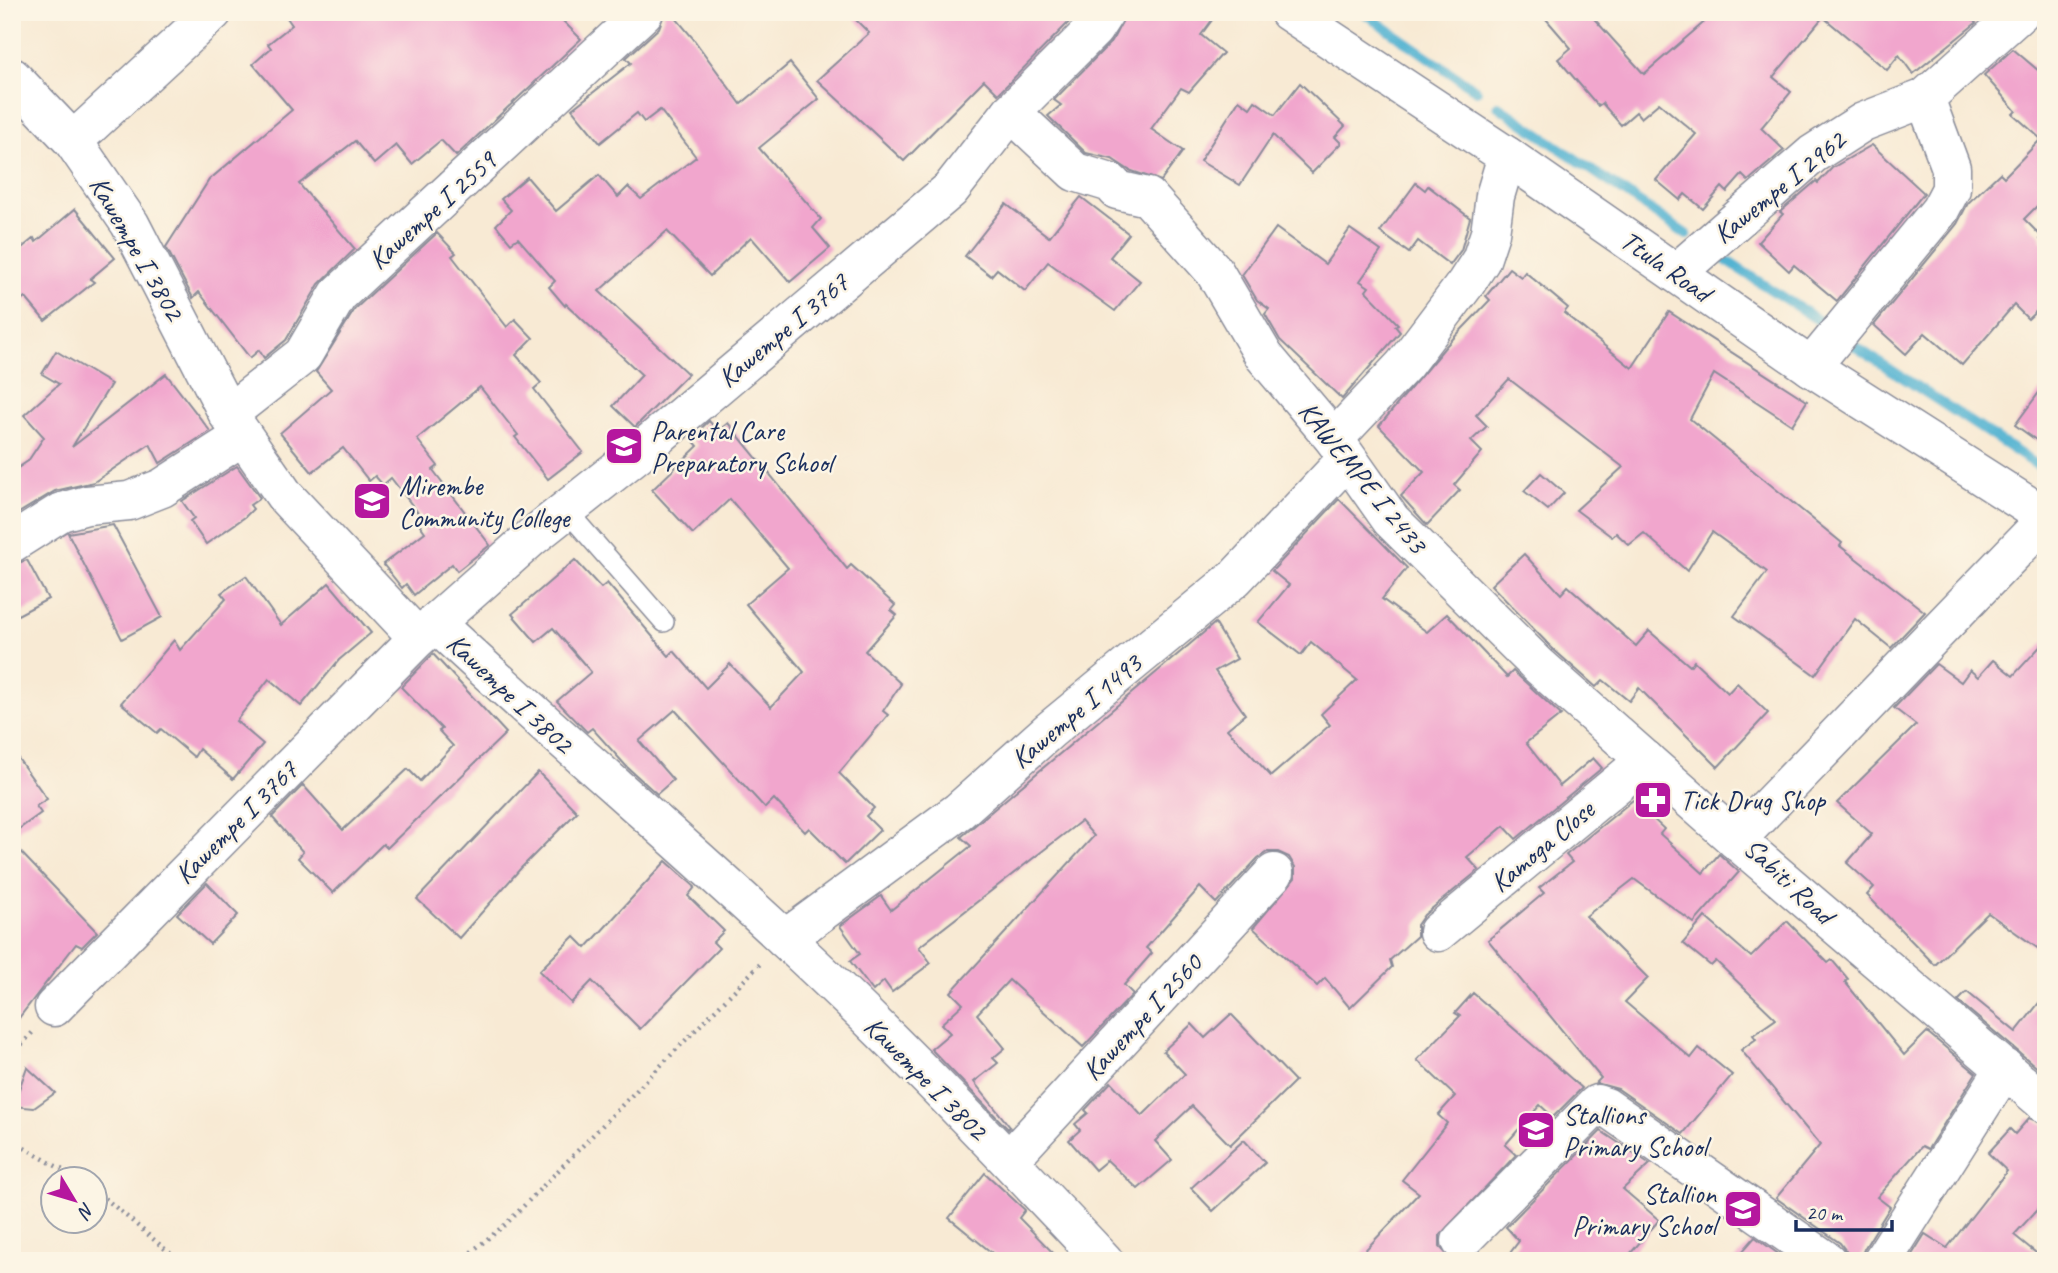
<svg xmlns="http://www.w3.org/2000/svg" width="2058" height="1273" viewBox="0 0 2058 1273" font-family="Caveat,sans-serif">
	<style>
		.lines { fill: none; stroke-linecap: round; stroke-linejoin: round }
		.stream { stroke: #53b3d2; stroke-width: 10 }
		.building { fill: #f1a6cd }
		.service-casing { stroke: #8a8c99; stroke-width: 22 }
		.minor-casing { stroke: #8a8c99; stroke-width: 41 }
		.path { stroke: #8a8c99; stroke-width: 4.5; stroke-dasharray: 2 5; stroke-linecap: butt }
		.service { stroke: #fff; stroke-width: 19 }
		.minor { stroke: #fff; stroke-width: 38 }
		.labels { text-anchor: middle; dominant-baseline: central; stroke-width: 5; stroke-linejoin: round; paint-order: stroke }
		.street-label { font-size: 28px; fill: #1b2f5e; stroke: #fcf5e5 }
		.poi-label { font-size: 28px; fill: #1b2f5e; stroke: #fcf5e5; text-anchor: start }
	</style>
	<rect width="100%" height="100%" fill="#fcf5e5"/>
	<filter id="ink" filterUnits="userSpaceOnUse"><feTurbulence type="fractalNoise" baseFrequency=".0143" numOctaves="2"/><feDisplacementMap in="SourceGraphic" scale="14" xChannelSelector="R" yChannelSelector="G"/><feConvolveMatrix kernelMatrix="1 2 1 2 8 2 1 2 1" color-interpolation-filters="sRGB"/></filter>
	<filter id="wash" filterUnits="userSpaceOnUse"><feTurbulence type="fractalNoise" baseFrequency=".00686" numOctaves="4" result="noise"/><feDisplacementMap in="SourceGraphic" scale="28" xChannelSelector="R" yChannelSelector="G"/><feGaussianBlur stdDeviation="1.57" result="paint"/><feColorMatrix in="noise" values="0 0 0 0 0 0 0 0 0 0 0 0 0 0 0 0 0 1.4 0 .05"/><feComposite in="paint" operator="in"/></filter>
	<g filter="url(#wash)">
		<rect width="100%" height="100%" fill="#f8ead4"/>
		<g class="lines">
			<g class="stream">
				<polyline points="1369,12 1367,15 1477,91"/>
				<polyline points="1498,106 1687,235"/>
				<polyline points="1713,252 1827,326"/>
				<polyline points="1850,343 2046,471"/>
			</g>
		</g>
		<g id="blocks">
			<g class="building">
				<polygon points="283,12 554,12 581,39 456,156 441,140 412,164 396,145 374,164 355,141 299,184 355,249 319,284 286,340 264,358 259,350 250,358 199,292 193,298 166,247 209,180 292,110 253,64 271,48 268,44 292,25"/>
				<polygon points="665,12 671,12 692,37 741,104 790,63 819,99 759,148 821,219 813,228 830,248 790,282 751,237 710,276 667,231 599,291 688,374 635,427 613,406 642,375 566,304 565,306 549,287 555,281 518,238 511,243 496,225 511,210 501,199 527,177 556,211 599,175 618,197 628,187 641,199 696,157 660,110 644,122 637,113 600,143 572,109 631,63 626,58 659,28"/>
				<polygon points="848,12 1079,12 998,94 984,80 904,161 817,80 869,33"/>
				<polygon points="1127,12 1218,12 1201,35 1223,53 1189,92 1181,88 1151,129 1183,151 1161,181 1129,170 1112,159 1086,153 1048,116 1061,105 1054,100 1112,41"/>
				<polygon points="1540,12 1588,12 1644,74 1716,12 1978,12 1972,19 1976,23 1913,74 1899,55 1887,70 1823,17 1773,77 1791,92 1761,128 1784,150 1748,181 1742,175 1727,192 1722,187 1703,209 1685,194 1680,200 1656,180 1696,134 1659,103 1641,118 1636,112 1621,125 1602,103 1598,106 1558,59 1571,48"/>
				<polygon points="2013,49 2046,77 2046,197 2024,219 2042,237 2040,239 2046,245 2046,302 2028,319 2014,305 1962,365 1925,333 1906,354 1874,325 1957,224 1968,203 2000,173 2004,177 2041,139 2013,114 2016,111 1984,75"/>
				<polygon points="1300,83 1345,126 1335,137 1341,143 1312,173 1273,135 1240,185 1200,161 1239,100 1250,108 1255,101 1275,115"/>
				<polygon points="1872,145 1924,193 1837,301 1794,265 1789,271 1758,242 1783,214 1780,212 1816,181 1818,183 1832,168"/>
				<polygon points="1416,183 1425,190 1428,186 1470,218 1461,250 1450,265 1418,241 1409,253 1380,232"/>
				<polygon points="1081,197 1129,234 1110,257 1140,281 1115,311 1048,262 1025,291 997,269 991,276 965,256 1006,204 1049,237"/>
				<polygon points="75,209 115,258 90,279 94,282 45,321 25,297 12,307 12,256 34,238 36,242"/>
				<polygon points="1276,228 1325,264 1350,229 1381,251 1360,281 1369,287 1366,291 1398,324 1395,326 1400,332 1342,399 1280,340 1265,314 1269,309 1257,300 1242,275"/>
				<polygon points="437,233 456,253 452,256 507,327 515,319 533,338 516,355 541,383 534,389 583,452 548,479 515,437 518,435 480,387 417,439 438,466 433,470 490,545 457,571 452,564 414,595 406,584 402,588 383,564 425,532 418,522 422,518 391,478 383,485 375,476 369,481 343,448 312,472 280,433 331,389 316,372 355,309"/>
				<polygon points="1509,268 1521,277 1525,272 1568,308 1564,313 1632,368 1669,312 1807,401 1792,425 1714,374 1690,419 1842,543 1840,546 1925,612 1891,648 1855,619 1815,675 1734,616 1767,572 1712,532 1687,571 1644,533 1629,545 1616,533 1612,537 1576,510 1623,467 1509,379 1476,415 1487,426 1471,441 1482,452 1454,485 1460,490 1427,525 1401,496 1424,472 1379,426 1446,346 1490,300 1486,296"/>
				<polygon points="56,351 111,384 72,447 166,374 210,431 160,463 150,444 94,482 55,491 12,517 12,472 28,461 44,437 24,415 59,384 42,374"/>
				<polygon points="2046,383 2046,447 2015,425"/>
				<polygon points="709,421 718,431 728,423 847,569 851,565 895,605 891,610 897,615 865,651 901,684 883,711 888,715 839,773 874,808 866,816 880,830 845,864 809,828 805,832 774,799 765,808 675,710 639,741 673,780 657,794 627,767 592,728 587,732 557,701 591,672 553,628 536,642 512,614 575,560 601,588 607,583 669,656 674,651 706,688 730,664 771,707 804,672 746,604 788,568 730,499 693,534 652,490 698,446 691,438"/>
				<polygon points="237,466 260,498 250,505 253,509 245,517 206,544 190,521 194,518 182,501"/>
				<polygon points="1541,473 1564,493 1548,510 1524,491"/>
				<polygon points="1339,499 1407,568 1382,599 1427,632 1447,614 1507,677 1513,671 1561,715 1526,743 1560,786 1593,758 1602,768 1516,839 1504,826 1467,857 1479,870 1424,915 1417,925 1417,936 1390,960 1392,967 1350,1008 1325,978 1317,986 1253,928 1295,878 1295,867 1289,857 1278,852 1267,852 1258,858 1216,903 1200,887 1146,948 1152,953 1124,985 1133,994 1083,1047 1009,980 977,1014 1005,1048 993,1058 998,1063 974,1082 1010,1127 1008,1129 931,1049 950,1033 941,1024 963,1004 951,992 1094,836 1081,821 919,947 931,963 892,992 884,981 873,991 850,961 860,954 840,926 881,896 891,910 971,846 961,837 1215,623 1237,659 1215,671 1245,714 1227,729 1271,776 1330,725 1321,714 1357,680 1311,642 1301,655 1258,622 1289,585 1272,571"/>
				<polygon points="113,525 162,617 122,639 68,533"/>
				<polygon points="1524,554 1561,594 1568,586 1636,646 1649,631 1690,666 1694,661 1728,693 1737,683 1768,713 1718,767 1639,688 1629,701 1603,680 1596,687 1553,649 1491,585"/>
				<polygon points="27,560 48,599 12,618 12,565"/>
				<polygon points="246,576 281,625 329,583 371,633 339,660 301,706 269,679 236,721 263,744 233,779 199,749 194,757 161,729 157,733 121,703 174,640 180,650 226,599 221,593"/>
				<polygon points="2046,640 2046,954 1988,913 1935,965 1867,895 1874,887 1847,863 1872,834 1837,803 1916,725 1894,708 1936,664 1961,682 1970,670 1978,677 1993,660 2013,676"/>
				<polygon points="433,654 506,733 387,848 383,844 333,893 298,858 303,852 272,817 303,785 343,830 408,769 420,781 453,746 439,731 442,729 401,687"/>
				<polygon points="12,750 47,799 36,806 41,813 12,834"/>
				<polygon points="538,772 577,812 521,868 459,938 417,899"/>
				<polygon points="1633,800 1664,829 1660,834 1703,873 1719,854 1739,872 1694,923 1634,879 1586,916 1648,978 1625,1002 1691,1058 1699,1048 1732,1075 1683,1134 1618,1089 1596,1083 1601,1078 1488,940 1544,893 1539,888 1572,862 1566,855"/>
				<polygon points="12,843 97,932 82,947 76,944 12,1027"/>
				<polygon points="666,861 695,887 688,896 724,931 713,942 719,948 640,1029 592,981 571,1003 539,971 574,936 586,948"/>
				<polygon points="207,883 238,915 210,944 177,914"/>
				<polygon points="1705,917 1751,957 1787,921 1828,963 1832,960 1848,979 1845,982 1904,1055 1927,1032 1976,1073 1928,1149 1922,1146 1877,1197 1890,1207 1864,1249 1860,1261 1849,1261 1846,1251 1840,1243 1776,1198 1820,1145 1741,1050 1756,1039 1753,1035 1776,1019 1716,961 1711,966 1683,943"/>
				<polygon points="1967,992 2016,1032 2046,994 2046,1075 1958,1001"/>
				<polygon points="1473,993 1582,1088 1553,1117 1540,1105 1505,1145 1516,1155 1440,1235 1440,1247 1453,1261 1355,1261 1419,1193 1402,1180 1447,1123 1438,1115 1455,1096 1417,1060 1460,1016 1455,1013"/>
				<polygon points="1231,1014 1295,1081 1230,1145 1192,1106 1155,1141 1172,1160 1138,1189 1107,1160 1095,1170 1069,1140 1080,1130 1075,1124 1088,1113 1085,1110 1111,1082 1142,1116 1185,1074 1163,1051 1192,1024 1205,1038"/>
				<polygon points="27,1067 55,1093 34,1108 13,1106"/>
				<polygon points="2029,1118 2046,1125 2046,1200 2014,1235 2046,1261 1908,1261 1925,1234 1947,1248 2007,1171 1988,1153 2010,1129 2015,1134"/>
				<polygon points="1601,1131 1650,1164 1623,1189 1659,1220 1624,1261 1504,1261 1519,1241 1506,1227"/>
				<polygon points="1244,1140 1265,1163 1213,1211 1191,1188"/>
				<polygon points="985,1173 1025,1210 1019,1218 1061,1261 1002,1261 949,1218"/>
				<polygon points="1755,1237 1788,1261 1734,1261"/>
			</g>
		</g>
	</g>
	<g filter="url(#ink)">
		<use href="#blocks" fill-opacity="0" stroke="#8a8c99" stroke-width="2"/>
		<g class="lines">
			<g class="service-casing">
				<polyline id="service" points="566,510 664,622"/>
			</g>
			<g class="minor-casing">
				<g id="minor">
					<polyline points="1289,12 1507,156 1811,367 2046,517"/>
					<path d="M12 77 73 141 130 224 228 414 285 496 418 638 435 623C549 730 669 831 784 938 895 1040 1000 1151 1104 1261"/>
					<polyline points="1011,112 1075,172 1111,183 1117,190 1148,197 1214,271 1264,356 1334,439 1391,520 1538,665 1736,840"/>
					<polyline points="73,141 213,12"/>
					<polyline points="1676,273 1813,154 1863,122 1925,98 2021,12"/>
					<polyline points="1811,367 1940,210 1951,189 1951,168 1925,98"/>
					<polyline points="228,414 303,355 338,295 644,12"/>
					<polyline points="1334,439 1404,365 1466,283 1481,260 1490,233 1495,196 1507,156"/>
					<polyline points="2046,519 1736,840 2046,1104"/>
					<polyline points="12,543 61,512 87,505 129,501 162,488 243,436"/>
					<polyline points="435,623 532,537 638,453 950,190 1011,112 1094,29 1105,12"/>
					<polyline points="1438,932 1646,760"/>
					<polyline points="785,939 959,811 1050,730 1235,578 1346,460"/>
					<polyline points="54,1007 418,638"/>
					<polyline points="1009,1160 1274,873"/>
					<polyline points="1461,1241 1597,1104 1606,1107 1827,1261"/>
					<polyline points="1882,1261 2005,1068"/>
				</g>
			</g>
			<g class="path">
				<polyline points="12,1055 33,1032"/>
				<polyline points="12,1141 77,1178"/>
				<polyline points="94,1189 171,1254 173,1261"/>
				<polyline points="460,1261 506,1224 760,964"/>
			</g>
			<use href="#service" class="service"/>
			<use href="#minor" class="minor"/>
		</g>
	</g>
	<defs>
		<g id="school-square" transform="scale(2.0125)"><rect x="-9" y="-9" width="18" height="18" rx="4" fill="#b5179e" stroke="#fcf5e5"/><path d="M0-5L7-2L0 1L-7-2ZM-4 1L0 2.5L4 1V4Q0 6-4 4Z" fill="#fff"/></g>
		<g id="pharmacy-square" transform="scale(2.0125)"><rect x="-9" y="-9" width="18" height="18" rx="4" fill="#b5179e" stroke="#fcf5e5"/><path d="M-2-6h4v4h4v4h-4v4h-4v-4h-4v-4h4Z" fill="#fff"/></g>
	</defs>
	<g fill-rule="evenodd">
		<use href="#school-square" x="624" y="446"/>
		<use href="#school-square" x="372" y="501"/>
		<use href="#pharmacy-square" x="1653" y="800"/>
		<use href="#school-square" x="1536" y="1130"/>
		<use href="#school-square" x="1743" y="1209"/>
	</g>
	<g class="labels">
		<g class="street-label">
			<text transform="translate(1779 187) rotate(-39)">Kawempe I 2962</text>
			<text transform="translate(432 210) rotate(-42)">Kawempe I 2559</text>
			<text transform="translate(137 248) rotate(60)">Kawempe I 3802</text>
			<text transform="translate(1666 266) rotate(35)">Ttula Road</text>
			<text transform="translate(783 330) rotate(-40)">Kawempe I 3767</text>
			<text transform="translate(1363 477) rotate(51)">KAWEMPE I 2433</text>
			<text transform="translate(510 693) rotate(43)">Kawempe I 3802</text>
			<text transform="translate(1076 711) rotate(-40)">Kawempe I 1493</text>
			<text transform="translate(236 822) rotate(-45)">Kawempe I 3767</text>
			<text transform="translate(1542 846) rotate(-40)">Kamoga Close</text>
			<text transform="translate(1789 881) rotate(43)">Sabiti Road</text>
			<text transform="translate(1142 1017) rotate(-47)">Kawempe I 2560</text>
			<text transform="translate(926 1078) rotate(45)">Kawempe I 3802</text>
		</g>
		<g class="poi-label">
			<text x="651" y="430">Parental Care<tspan x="651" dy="32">Preparatory School</tspan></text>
			<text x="399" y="485">Mirembe<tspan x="399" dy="32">Community College</tspan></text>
			<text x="1680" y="800">Tick Drug Shop</text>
			<text x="1563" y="1114">Stallions<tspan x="1563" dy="32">Primary School</tspan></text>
			<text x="1716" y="1193" text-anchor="end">Stallion<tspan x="1716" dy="32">Primary School</tspan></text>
		</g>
	</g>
	<rect width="2058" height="1273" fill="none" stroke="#fcf5e5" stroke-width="42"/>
	<g transform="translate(74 1200) rotate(128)"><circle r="33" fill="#fcf5e5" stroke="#a2a6af" stroke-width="2"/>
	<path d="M0-5L12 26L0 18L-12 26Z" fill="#b5179e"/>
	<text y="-10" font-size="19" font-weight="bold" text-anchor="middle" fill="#1b2f5e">N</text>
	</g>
	<path d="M1796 1220v10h96v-10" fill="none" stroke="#1b2f5e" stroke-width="3.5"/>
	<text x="1806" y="1220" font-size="21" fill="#1b2f5e" stroke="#fcf5e5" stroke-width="5" paint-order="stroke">20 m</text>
</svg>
